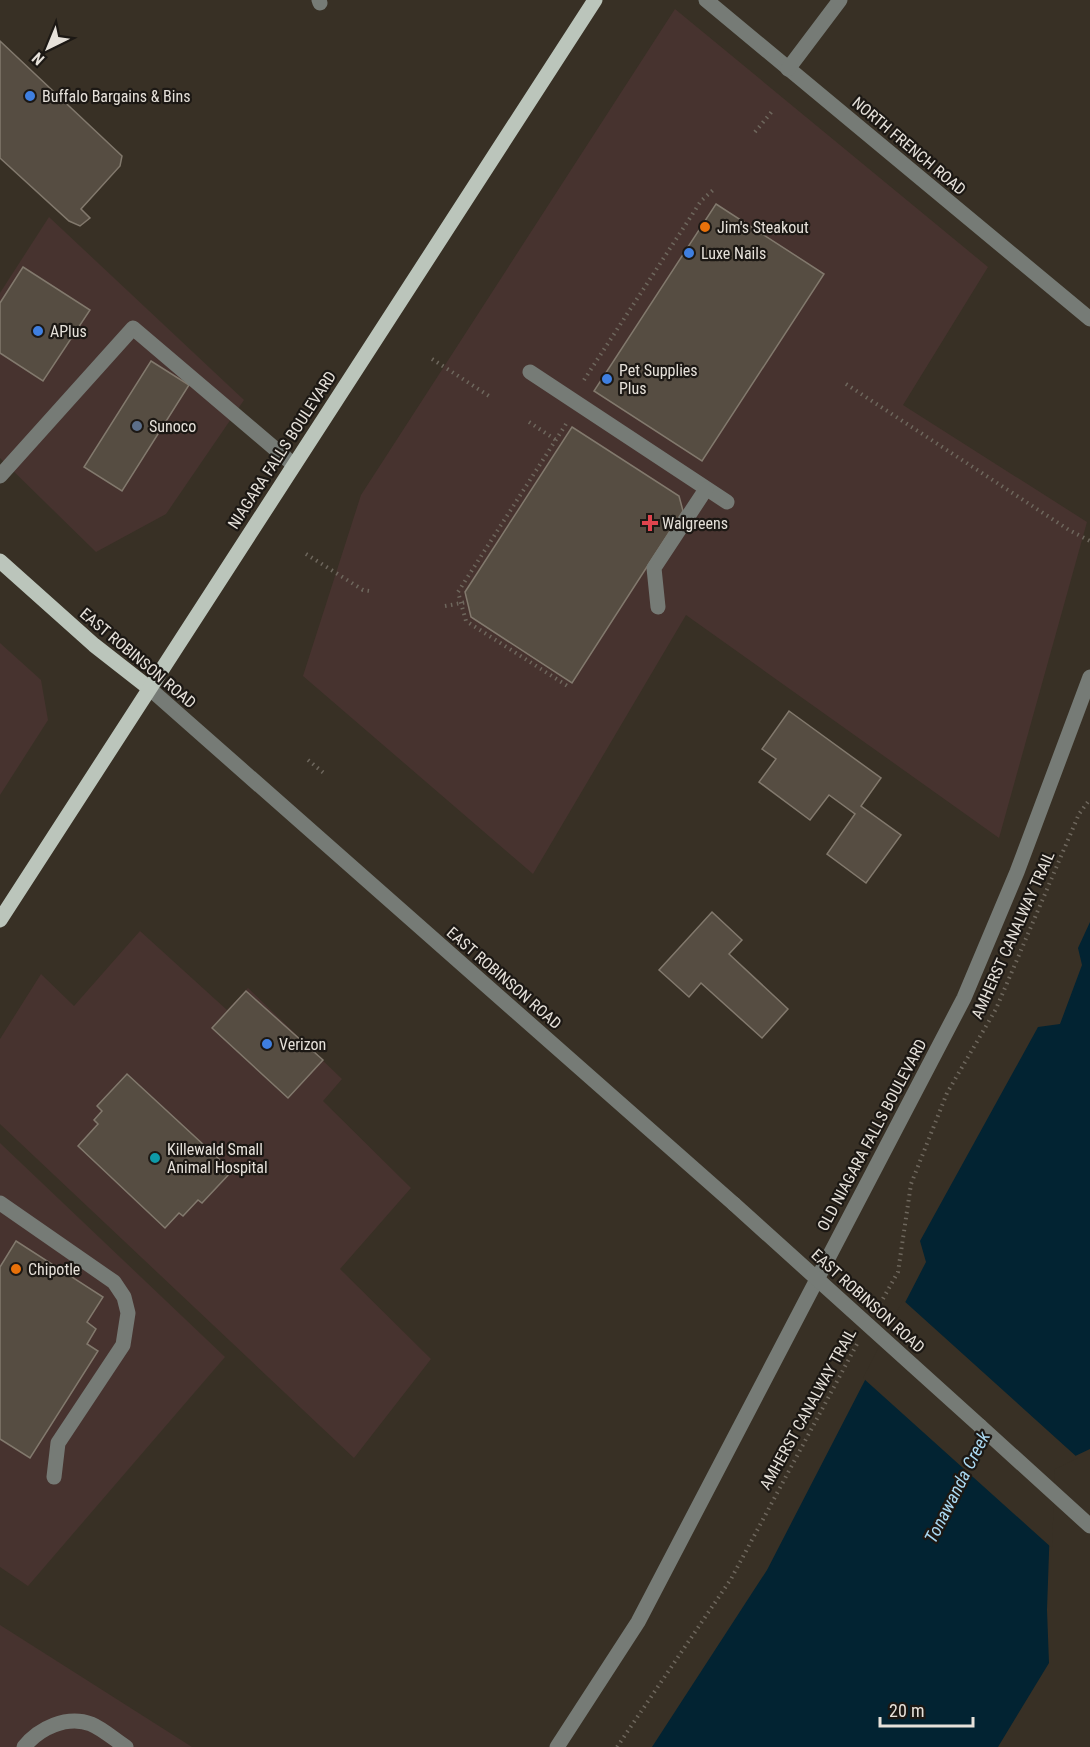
<svg xmlns="http://www.w3.org/2000/svg" width="1090" height="1747" viewBox="0 0 1090 1747" font-family="'Roboto Condensed',sans-serif">
	<style>
		.commercial { fill: #47332f }
		.water { fill: #022332 }
		.pier { fill: #383025 }
		.building { fill: #564d42; stroke: #82796d; stroke-width: 1.5 }
		.lines { fill: none; stroke-linecap: round; stroke-linejoin: round }
		.path { stroke: #6e675d; stroke-width: 4; stroke-dasharray: 1.5 4.5; stroke-linecap: butt }
		.minor { stroke: #767b76; stroke-width: 15 }
		.major { stroke: #bbc5bb; stroke-width: 15 }
		.minor-bridge { stroke: #767b76; stroke-width: 15 }
		.shop-dot { fill: #3f7fe0; stroke: #1c1814; stroke-width: 2 }
		.food-dot { fill: #e8710a; stroke: #1c1814; stroke-width: 2 }
		.service-dot { fill: #5c6f8a; stroke: #1c1814; stroke-width: 2 }
		.health-dot { fill: #e0444e; stroke: #1c1814; stroke-width: 2 }
		.culture-dot { fill: #0f9aa8; stroke: #1c1814; stroke-width: 2 }
		.labels { text-anchor: middle; dominant-baseline: central; stroke-width: 4.5; stroke-linejoin: round; paint-order: stroke }
		.poi-label { font-size: 16px; fill: #e6e1da; stroke: #1c1814; text-anchor: start }
		.street-label { font-size: 16px; fill: #e6e1da; stroke: #1c1814 }
		.water-label { font-size: 18px; font-style: italic; fill: #aad8f1; stroke: #1c1814 }
	</style>
	<rect width="100%" height="100%" fill="#383025"/>
	<g class="commercial">
		<polygon points="675,9 988,267 903,405 1087,522 999,838 686,615 533,874 303,676 361,495"/>
		<polygon points="49,217 244,400 166,514 96,552 0,458 0,293"/>
		<polygon points="0,643 41,680 48,720 0,795"/>
		<polygon points="140,931 227,1010 248,988 342,1079 323,1101 411,1188 340,1269 431,1359 354,1458 0,1124 0,1039 41,974 74,1006"/>
		<polygon points="0,1143 225,1357 28,1586 0,1567"/>
		<polygon points="0,1625 192,1747 0,1747"/>
	</g>
	<polygon class="water" points="1090,922 1090,1449 1052,1467 1047,1610 1049,1663 998,1747 652,1747 767,1570 926,1262 920,1241 1038,1027 1060,1024 1082,965 1078,948"/>
	<polygon class="pier" points="903,1300 1078,1458 1055,1469 1052,1548 863,1378"/>
	<g class="building">
		<polygon points="0,41 122,156 120,166 81,209 90,218 80,226 69,221 0,158"/>
		<polygon points="716,204 824,274 702,461 594,391"/>
		<polygon points="23,267 90,310 43,381 0,353 0,303"/>
		<polygon points="151,361 189,385 122,491 84,467"/>
		<polygon points="572,427 679,496 683,511 572,683 471,617 465,592"/>
		<polygon points="789,711 881,778 861,806 901,835 866,883 827,854 855,814 829,795 810,820 759,782 776,759 762,749"/>
		<polygon points="712,912 742,940 729,954 788,1009 762,1038 701,983 689,997 659,970"/>
		<polygon points="246,991 323,1060 288,1098 212,1028"/>
		<polygon points="127,1074 232,1171 202,1203 198,1200 183,1216 179,1213 165,1228 78,1146 98,1124 94,1120 102,1111 97,1106"/>
		<polygon points="16,1241 103,1297 87,1322 96,1329 87,1344 98,1351 30,1458 0,1439 0,1267"/>
	</g>
	<g class="lines">
		<g class="path">
			<polyline points="755,132 774,109"/>
			<polyline points="432,359 489,396"/>
			<polyline points="584,380 701,201 713,190"/>
			<polyline points="846,384 1069,530 1090,541"/>
			<polyline points="529,422 556,440"/>
			<polyline points="566,424 458,592 466,621 569,687"/>
			<polyline points="306,554 363,590 370,591"/>
			<polyline points="445,606 467,602"/>
			<polyline points="308,760 325,774"/>
			<polyline points="880,1304 898,1272 911,1184 947,1093 996,1009 1079,814 1090,799"/>
			<polyline points="617,1747 731,1579 857,1344"/>
		</g>
		<g class="minor">
			<polyline points="319,0 320,3"/>
			<polyline points="706,0 1090,319"/>
			<polyline points="788,69 840,0"/>
			<polyline points="530,372 727,502"/>
			<polyline points="0,476 133,328 294,465"/>
			<polyline points="658,607 654,568 706,489"/>
			<polyline points="149,688 734,1204"/>
			<polyline points="0,1203 114,1282 124,1297 128,1313 123,1345 58,1443 54,1477"/>
			<polyline points="980,1426 1090,1526"/>
			<path d="M24 1747C39 1728 67 1715 91 1724 103 1729 115 1740 126 1747"/>
			<polyline points="557,1747 638,1622 964,998 1017,872 1090,677"/>
		</g>
		<g class="major">
			<polyline points="0,561 94,645 149,688"/>
			<polyline points="0,920 595,0"/>
		</g>
		<polyline class="minor-bridge" points="734,1204 980,1426"/>
	</g>
	<g class="shop-dot">
		<circle cx="30" cy="96" r="6"/>
		<circle cx="689" cy="253" r="6"/>
		<circle cx="38" cy="331" r="6"/>
		<circle cx="607" cy="379" r="6"/>
		<circle cx="267" cy="1044" r="6"/>
	</g>
	<g class="food-dot">
		<circle cx="705" cy="227" r="6"/>
		<circle cx="16" cy="1269" r="6"/>
	</g>
	<circle class="service-dot" cx="137" cy="426" r="6"/>
	<path class="health-dot" d="M647 514h6v6h6v6h-6v6h-6v-6h-6v-6h6z"/>
	<circle class="culture-dot" cx="155" cy="1158" r="6"/>
	<g class="labels">
		<g class="poi-label">
			<text x="42" y="96">Buffalo Bargains &amp; Bins</text>
			<text x="717" y="227">Jim's Steakout</text>
			<text x="701" y="253">Luxe Nails</text>
			<text x="50" y="331">APlus</text>
			<text x="619" y="370">Pet Supplies<tspan x="619" dy="18">Plus</tspan></text>
			<text x="149" y="426">Sunoco</text>
			<text x="662" y="523">Walgreens</text>
			<text x="279" y="1044">Verizon</text>
			<text x="167" y="1149">Killewald Small<tspan x="167" dy="18">Animal Hospital</tspan></text>
			<text x="28" y="1269">Chipotle</text>
		</g>
		<g class="street-label">
			<text transform="translate(909 146) rotate(40)">NORTH FRENCH ROAD</text>
			<text transform="translate(282 450) rotate(-57)">NIAGARA FALLS BOULEVARD</text>
			<text transform="translate(138 658) rotate(40)">EAST ROBINSON ROAD</text>
			<text transform="translate(1013 935) rotate(-66)">AMHERST CANALWAY TRAIL</text>
			<text transform="translate(504 978) rotate(41)">EAST ROBINSON ROAD</text>
			<text transform="translate(872 1135) rotate(-62)">OLD NIAGARA FALLS BOULEVARD</text>
			<text transform="translate(868 1301) rotate(42)">EAST ROBINSON ROAD</text>
			<text transform="translate(808 1409) rotate(-61)">AMHERST CANALWAY TRAIL</text>
		</g>
		<g class="water-label">
			<text transform="translate(957 1487) rotate(-63)">Tonawanda Creek</text>
		</g>
	</g>
	<g transform="translate(48 48) rotate(223)" stroke="#1c1814" stroke-width="4.5" paint-order="stroke">
	<path d="M0-4.5L10 22L0 15L-10 22Z" fill="#e6e1da"/>
	<text y="-9" font-size="16" font-weight="bold" text-anchor="middle" fill="#e6e1da">N</text>
	</g>
	<path d="M880 1717v9h93v-9" fill="none" stroke="#e6e1da" stroke-width="3"/>
	<text x="889" y="1717" font-size="18" fill="#e6e1da" stroke="#1c1814" stroke-width="4.5" paint-order="stroke">20 m</text>
</svg>
